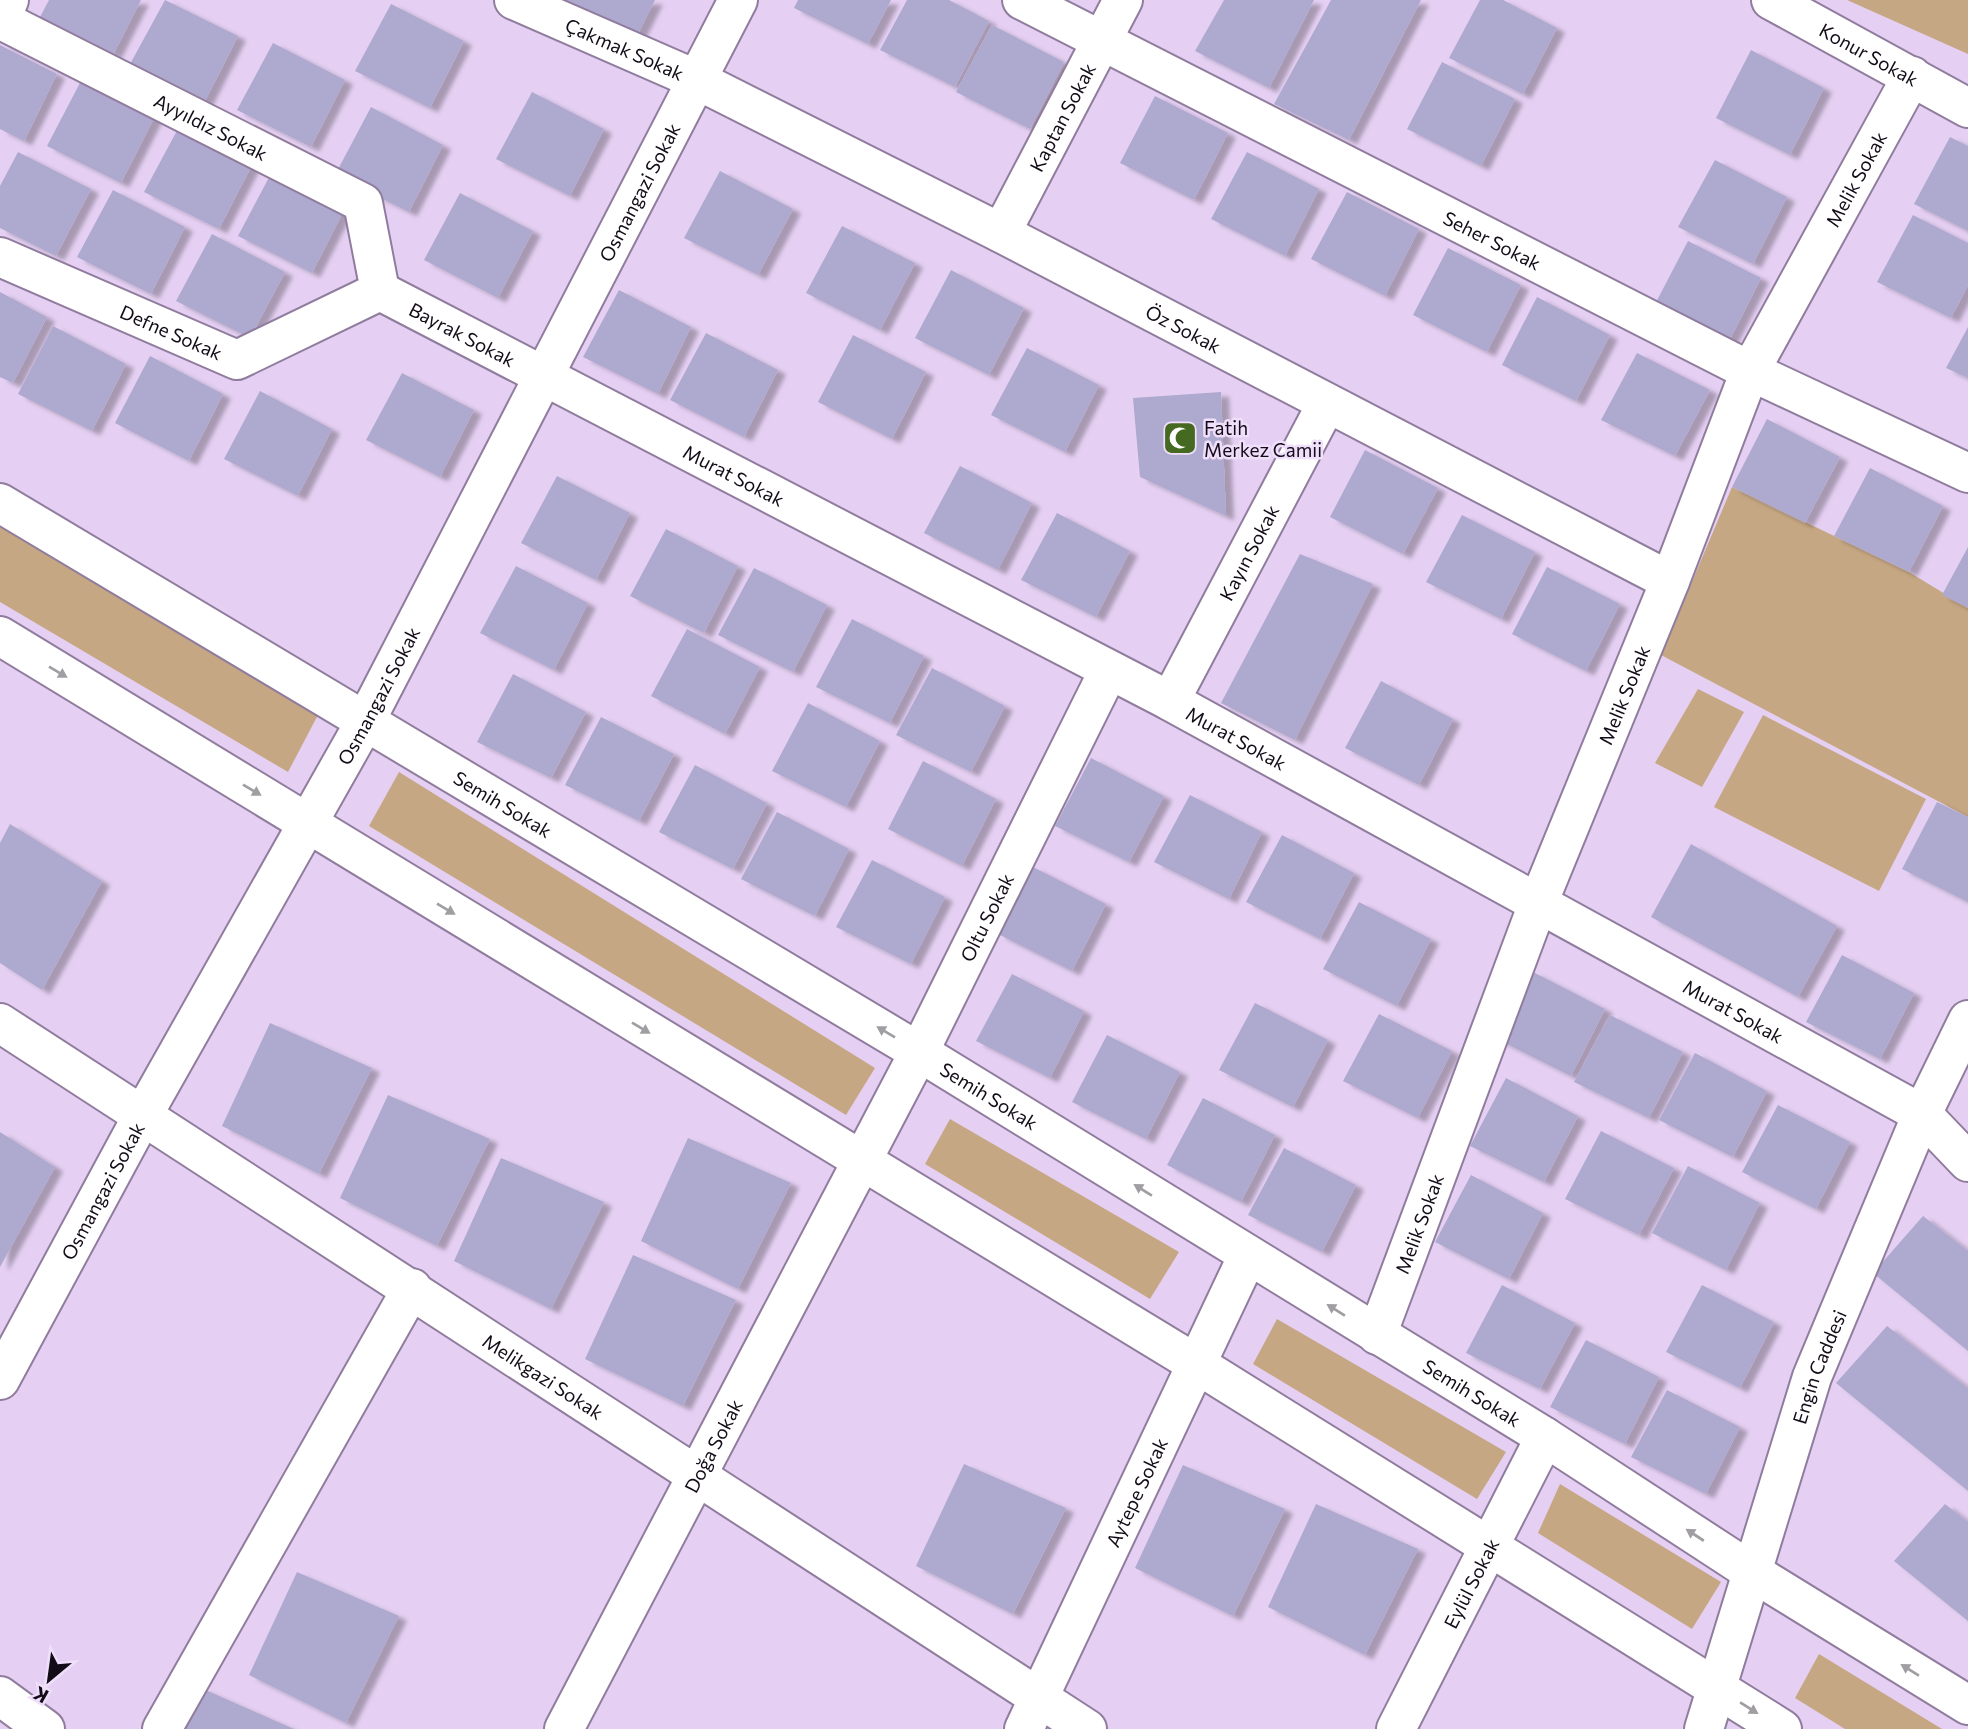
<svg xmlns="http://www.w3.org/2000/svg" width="1968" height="1729" viewBox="0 0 1968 1729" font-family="Commissioner,sans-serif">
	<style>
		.green { fill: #c6a783 }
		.building { fill: #aea9ce; filter: url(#shadow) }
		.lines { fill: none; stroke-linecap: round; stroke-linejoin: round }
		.minor-casing { stroke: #907c9d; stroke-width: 42 }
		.minor { stroke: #fff; stroke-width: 38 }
		.oneway { fill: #a19ea3 }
		.labels { text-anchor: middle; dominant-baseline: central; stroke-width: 5; stroke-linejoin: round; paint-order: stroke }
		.street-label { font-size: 19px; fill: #130c18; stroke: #f0dffb }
		.poi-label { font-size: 19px; fill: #130c18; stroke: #f0dffb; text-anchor: start }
	</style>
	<defs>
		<filter id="shadow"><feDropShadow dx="8" dy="4.5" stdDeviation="2" flood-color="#0004"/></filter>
	</defs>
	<rect width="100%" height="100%" fill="#e5d0f3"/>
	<g class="green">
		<polygon points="1847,0 1968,0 1968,54"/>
		<polygon points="1732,487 1909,572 1968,608 1968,817 1661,655"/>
		<polygon points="0,522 319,713 288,772 0,602"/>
		<polygon points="1698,689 1744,712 1702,787 1655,763"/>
		<polygon points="1763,715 1926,799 1879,891 1714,807"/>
		<polygon points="399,772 875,1068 846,1115 369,826"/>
		<polygon points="950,1119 1179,1252 1150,1299 925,1164"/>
		<polygon points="1277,1319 1506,1452 1477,1499 1253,1364"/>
		<polygon points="1560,1484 1721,1582 1692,1629 1538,1533"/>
		<polygon points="1819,1654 1942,1729 1845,1729 1795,1698"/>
	</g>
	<g class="building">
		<polygon points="49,0 141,0 113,55 39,19"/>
		<polygon points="165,0 238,36 204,103 129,66"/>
		<polygon points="564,0 655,0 637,36"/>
		<polygon points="798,0 891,0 868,44 794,8"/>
		<polygon points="907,0 949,0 989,21 955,87 880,50"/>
		<polygon points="1224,0 1314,0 1269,88 1195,51"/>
		<polygon points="1331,0 1421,0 1349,140 1274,104"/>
		<polygon points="1480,0 1503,0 1557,28 1523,94 1449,58"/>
		<polygon points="391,4 464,41 430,108 355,71"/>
		<polygon points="992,25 1064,62 1030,129 956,92"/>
		<polygon points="273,43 345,80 311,147 237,110"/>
		<polygon points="0,45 57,74 24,141 0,129"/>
		<polygon points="1751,50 1824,88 1790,155 1716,118"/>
		<polygon points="1442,62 1515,99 1481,166 1407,129"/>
		<polygon points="82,79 155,116 121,183 47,146"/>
		<polygon points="532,92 604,129 570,196 496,159"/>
		<polygon points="1155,96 1228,133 1194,200 1120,163"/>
		<polygon points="371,107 443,145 409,212 335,175"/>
		<polygon points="180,125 253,163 219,229 144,192"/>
		<polygon points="1950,137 1968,146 1968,231 1914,204"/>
		<polygon points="18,152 91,189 56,256 0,228 0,186"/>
		<polygon points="1247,152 1319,189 1285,256 1211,219"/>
		<polygon points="1715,160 1787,197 1753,264 1678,227"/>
		<polygon points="274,168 346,206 312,273 238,236"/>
		<polygon points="720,171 793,209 758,275 684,238"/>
		<polygon points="113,190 185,227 151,294 77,257"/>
		<polygon points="1347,192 1419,229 1385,296 1311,259"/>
		<polygon points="460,193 533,231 498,298 424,260"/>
		<polygon points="1913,215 1968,243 1968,285 1951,318 1877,282"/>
		<polygon points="842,226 915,263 880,330 806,293"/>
		<polygon points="212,234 285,272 250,338 176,301"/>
		<polygon points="1688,241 1761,278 1727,345 1653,308"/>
		<polygon points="1448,248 1521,285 1487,352 1413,315"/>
		<polygon points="951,270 1024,308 989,375 915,338"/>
		<polygon points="619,290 691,327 658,394 583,357"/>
		<polygon points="0,292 47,317 13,383 0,377"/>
		<polygon points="1537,297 1610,335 1576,401 1502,365"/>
		<polygon points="53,326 126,364 92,431 18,394"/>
		<polygon points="1968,327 1968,378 1946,368"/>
		<polygon points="706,333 778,370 744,437 670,400"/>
		<polygon points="853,335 926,372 892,439 818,402"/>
		<polygon points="1027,348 1099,385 1065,452 991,415"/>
		<polygon points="1637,353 1710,390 1675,456 1601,420"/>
		<polygon points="150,356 223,394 189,461 115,423"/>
		<polygon points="402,373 474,410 440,477 366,440"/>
		<polygon points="260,391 332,429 298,496 224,459"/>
		<polygon points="1221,392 1226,516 1140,477 1133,398"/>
		<polygon points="1767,419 1840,457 1805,523 1732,487"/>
		<polygon points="1365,450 1438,488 1403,554 1330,517"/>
		<polygon points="960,466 1032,503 998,570 924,533"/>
		<polygon points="1870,468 1943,506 1909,572 1834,536"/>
		<polygon points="557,476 630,513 596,580 521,543"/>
		<polygon points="1057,513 1130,551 1096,617 1021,580"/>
		<polygon points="1462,515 1535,552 1501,619 1426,582"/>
		<polygon points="666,529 738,566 704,633 630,596"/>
		<polygon points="1968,547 1968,608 1942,595"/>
		<polygon points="1300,554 1373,584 1295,740 1221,703"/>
		<polygon points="516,566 588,603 554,670 480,633"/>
		<polygon points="1547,567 1620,604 1586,671 1512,634"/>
		<polygon points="754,568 827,605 793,672 718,635"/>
		<polygon points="852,619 924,656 890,723 816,687"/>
		<polygon points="687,629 760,667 725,734 651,696"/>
		<polygon points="932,668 1005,706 971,772 896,735"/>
		<polygon points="513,674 586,712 551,778 477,742"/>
		<polygon points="1381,681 1453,719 1419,785 1345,748"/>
		<polygon points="808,703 880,741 846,807 772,771"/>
		<polygon points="601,717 674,754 639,821 565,785"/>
		<polygon points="1091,758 1164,796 1129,862 1055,826"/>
		<polygon points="923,761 996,799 962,866 888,829"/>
		<polygon points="695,765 767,803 733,869 659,832"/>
		<polygon points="1190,795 1262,832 1229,899 1154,862"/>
		<polygon points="1937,802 1968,817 1968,902 1902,869"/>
		<polygon points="777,812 849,849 815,916 741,879"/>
		<polygon points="10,824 102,881 42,990 0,963 0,843"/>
		<polygon points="1282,835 1354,873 1320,939 1246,902"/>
		<polygon points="1691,844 1837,926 1798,997 1651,917"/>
		<polygon points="872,860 945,897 911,964 836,927"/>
		<polygon points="1033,867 1106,904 1072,971 998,934"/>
		<polygon points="1359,902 1431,939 1397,1006 1323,969"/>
		<polygon points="1842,955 1914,993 1880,1059 1806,1022"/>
		<polygon points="1533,972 1605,1009 1571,1076 1497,1039"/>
		<polygon points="1012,974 1084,1011 1050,1078 976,1041"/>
		<polygon points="1255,1003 1328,1040 1293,1107 1219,1070"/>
		<polygon points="1379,1014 1452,1051 1418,1118 1343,1081"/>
		<polygon points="1610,1015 1683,1052 1649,1118 1574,1082"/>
		<polygon points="270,1023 372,1068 319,1174 222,1126"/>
		<polygon points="1107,1035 1180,1072 1146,1139 1072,1102"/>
		<polygon points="1695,1053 1767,1091 1733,1157 1659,1120"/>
		<polygon points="1506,1078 1578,1116 1544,1182 1470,1146"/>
		<polygon points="388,1095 490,1139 437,1246 340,1198"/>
		<polygon points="1203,1098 1275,1135 1241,1202 1167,1165"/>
		<polygon points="1778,1105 1850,1142 1816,1209 1742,1172"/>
		<polygon points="1601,1131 1674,1168 1639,1235 1565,1199"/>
		<polygon points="0,1132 55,1167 0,1267"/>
		<polygon points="688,1138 791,1183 738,1289 641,1241"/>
		<polygon points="1284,1148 1356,1185 1322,1252 1248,1215"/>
		<polygon points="501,1158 604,1202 551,1309 454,1261"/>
		<polygon points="1688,1166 1760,1203 1726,1270 1652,1233"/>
		<polygon points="1471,1175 1543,1213 1509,1279 1435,1242"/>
		<polygon points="1923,1216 1968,1251 1968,1351 1873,1273"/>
		<polygon points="633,1255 736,1300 683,1406 585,1359"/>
		<polygon points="1502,1285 1575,1323 1540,1389 1466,1353"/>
		<polygon points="1702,1285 1774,1322 1740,1388 1666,1352"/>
		<polygon points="1887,1326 1968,1388 1968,1491 1836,1383"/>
		<polygon points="1586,1340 1659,1377 1625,1444 1550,1407"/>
		<polygon points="1667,1390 1740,1427 1706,1494 1631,1457"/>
		<polygon points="964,1464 1066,1508 1013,1614 916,1566"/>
		<polygon points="1183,1465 1285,1509 1233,1616 1135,1568"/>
		<polygon points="1316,1504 1418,1549 1365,1655 1268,1607"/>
		<polygon points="1945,1504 1968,1522 1968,1621 1894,1561"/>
		<polygon points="297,1572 399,1616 346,1723 249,1675"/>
		<polygon points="201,1688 294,1729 182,1729"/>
	</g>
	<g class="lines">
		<g class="minor-casing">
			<g id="minor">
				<path id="s1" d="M9 0 1 20 363 203 380 291"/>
				<path id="s2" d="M514 0 695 79 1001 233 1670 581"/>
				<path id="s3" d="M1022 0 1750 371 1968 473"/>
				<path id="s4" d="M1771 0 1968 108"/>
				<path id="s5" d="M1001 233 1123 0"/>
				<path id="s6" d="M0 257 237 360 380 291"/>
				<path id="s7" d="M380 291 1170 701 1922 1114 1968 1162"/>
				<path id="s8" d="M0 503 919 1052 1545 1437 1752 1572 1968 1705"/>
				<polyline points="0,636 1198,1365 1782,1729"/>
				<path id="s9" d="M1170 701 1327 403"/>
				<path id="s10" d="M0 1023 1087 1729"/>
				<path id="s11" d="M1377 1335 1539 901 1670 581 1750 371 1912 76"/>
				<path id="s12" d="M0 1380 144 1113 366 720 738 0"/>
				<polyline points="0,1696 45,1729"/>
				<polyline points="162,1729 412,1288"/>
				<path id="s13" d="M564 1729 919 1052 1109 670"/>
				<path id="s14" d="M1024 1729 1248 1255"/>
				<path id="s15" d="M1396 1729 1545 1437"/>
				<path id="s16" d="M1704 1729 1812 1377 1922 1114 1968 1020"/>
			</g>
		</g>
		<use href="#minor" class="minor"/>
	</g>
	<defs><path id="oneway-solid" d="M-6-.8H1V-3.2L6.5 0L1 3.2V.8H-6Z" transform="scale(1.75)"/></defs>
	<g class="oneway">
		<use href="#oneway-solid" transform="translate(58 672) rotate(31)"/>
		<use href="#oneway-solid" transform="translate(252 790) rotate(31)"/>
		<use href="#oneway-solid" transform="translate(446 909) rotate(31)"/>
		<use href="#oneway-solid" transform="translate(641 1028) rotate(31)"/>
		<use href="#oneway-solid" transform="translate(886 1032) rotate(-149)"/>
		<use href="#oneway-solid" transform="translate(1143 1190) rotate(-148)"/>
		<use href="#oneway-solid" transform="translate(1336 1310) rotate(-148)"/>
		<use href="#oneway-solid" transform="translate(1695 1535) rotate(-147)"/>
		<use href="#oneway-solid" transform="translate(1910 1670) rotate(-148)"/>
		<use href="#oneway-solid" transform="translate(1749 1708) rotate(32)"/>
	</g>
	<defs>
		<g id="mosque-square" transform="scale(1.75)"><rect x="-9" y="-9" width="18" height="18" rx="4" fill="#466921" stroke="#f0dffb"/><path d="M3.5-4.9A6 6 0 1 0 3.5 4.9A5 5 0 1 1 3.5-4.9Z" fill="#fff"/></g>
	</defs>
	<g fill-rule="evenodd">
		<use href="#mosque-square" x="1180" y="438"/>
	</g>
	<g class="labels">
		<g class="street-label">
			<text stroke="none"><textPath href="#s2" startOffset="121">Çakmak Sokak</textPath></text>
			<text stroke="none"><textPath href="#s4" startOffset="112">Konur Sokak</textPath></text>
			<text stroke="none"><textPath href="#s5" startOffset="131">Kaptan Sokak</textPath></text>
			<text stroke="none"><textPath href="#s1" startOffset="257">Ayyıldız Sokak</textPath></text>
			<text stroke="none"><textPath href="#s11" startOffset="1253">Melik Sokak</textPath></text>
			<text stroke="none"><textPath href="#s12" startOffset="1349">Osmangazi Sokak</textPath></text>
			<text stroke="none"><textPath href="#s3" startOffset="528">Seher Sokak</textPath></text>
			<text stroke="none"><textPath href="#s2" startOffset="746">Öz Sokak</textPath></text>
			<text stroke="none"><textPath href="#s6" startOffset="187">Defne Sokak</textPath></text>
			<text stroke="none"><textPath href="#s7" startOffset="93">Bayrak Sokak</textPath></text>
			<text stroke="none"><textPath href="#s7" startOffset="399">Murat Sokak</textPath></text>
			<text stroke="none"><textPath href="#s9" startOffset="168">Kayın Sokak</textPath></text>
			<text stroke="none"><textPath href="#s12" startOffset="782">Osmangazi Sokak</textPath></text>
			<text stroke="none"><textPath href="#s11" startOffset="686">Melik Sokak</textPath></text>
			<text stroke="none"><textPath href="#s7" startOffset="966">Murat Sokak</textPath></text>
			<text stroke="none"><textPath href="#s8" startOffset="586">Semih Sokak</textPath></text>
			<text stroke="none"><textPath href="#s13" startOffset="915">Oltu Sokak</textPath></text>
			<text stroke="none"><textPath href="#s7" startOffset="1533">Murat Sokak</textPath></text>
			<text stroke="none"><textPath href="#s8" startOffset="1153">Semih Sokak</textPath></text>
			<text stroke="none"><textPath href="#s12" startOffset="215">Osmangazi Sokak</textPath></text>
			<text stroke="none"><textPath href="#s11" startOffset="119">Melik Sokak</textPath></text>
			<text stroke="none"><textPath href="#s16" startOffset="380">Engin Caddesi</textPath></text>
			<text stroke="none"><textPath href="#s10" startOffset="648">Melikgazi Sokak</textPath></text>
			<text stroke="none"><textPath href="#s8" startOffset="1720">Semih Sokak</textPath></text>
			<text stroke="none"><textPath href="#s13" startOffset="320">Doğa Sokak</textPath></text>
			<text stroke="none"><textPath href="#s14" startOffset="262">Aytepe Sokak</textPath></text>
			<text stroke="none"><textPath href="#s15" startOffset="164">Eylül Sokak</textPath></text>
		</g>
		<g class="poi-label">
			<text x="1204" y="427">Fatih<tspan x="1204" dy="22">Merkez Camii</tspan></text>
		</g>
	</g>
	<g transform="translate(49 1680) rotate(209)" stroke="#f0dffb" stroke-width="5" paint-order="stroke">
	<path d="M0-5L12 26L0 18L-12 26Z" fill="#130c18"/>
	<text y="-10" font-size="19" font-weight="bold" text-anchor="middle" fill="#130c18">K</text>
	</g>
</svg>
